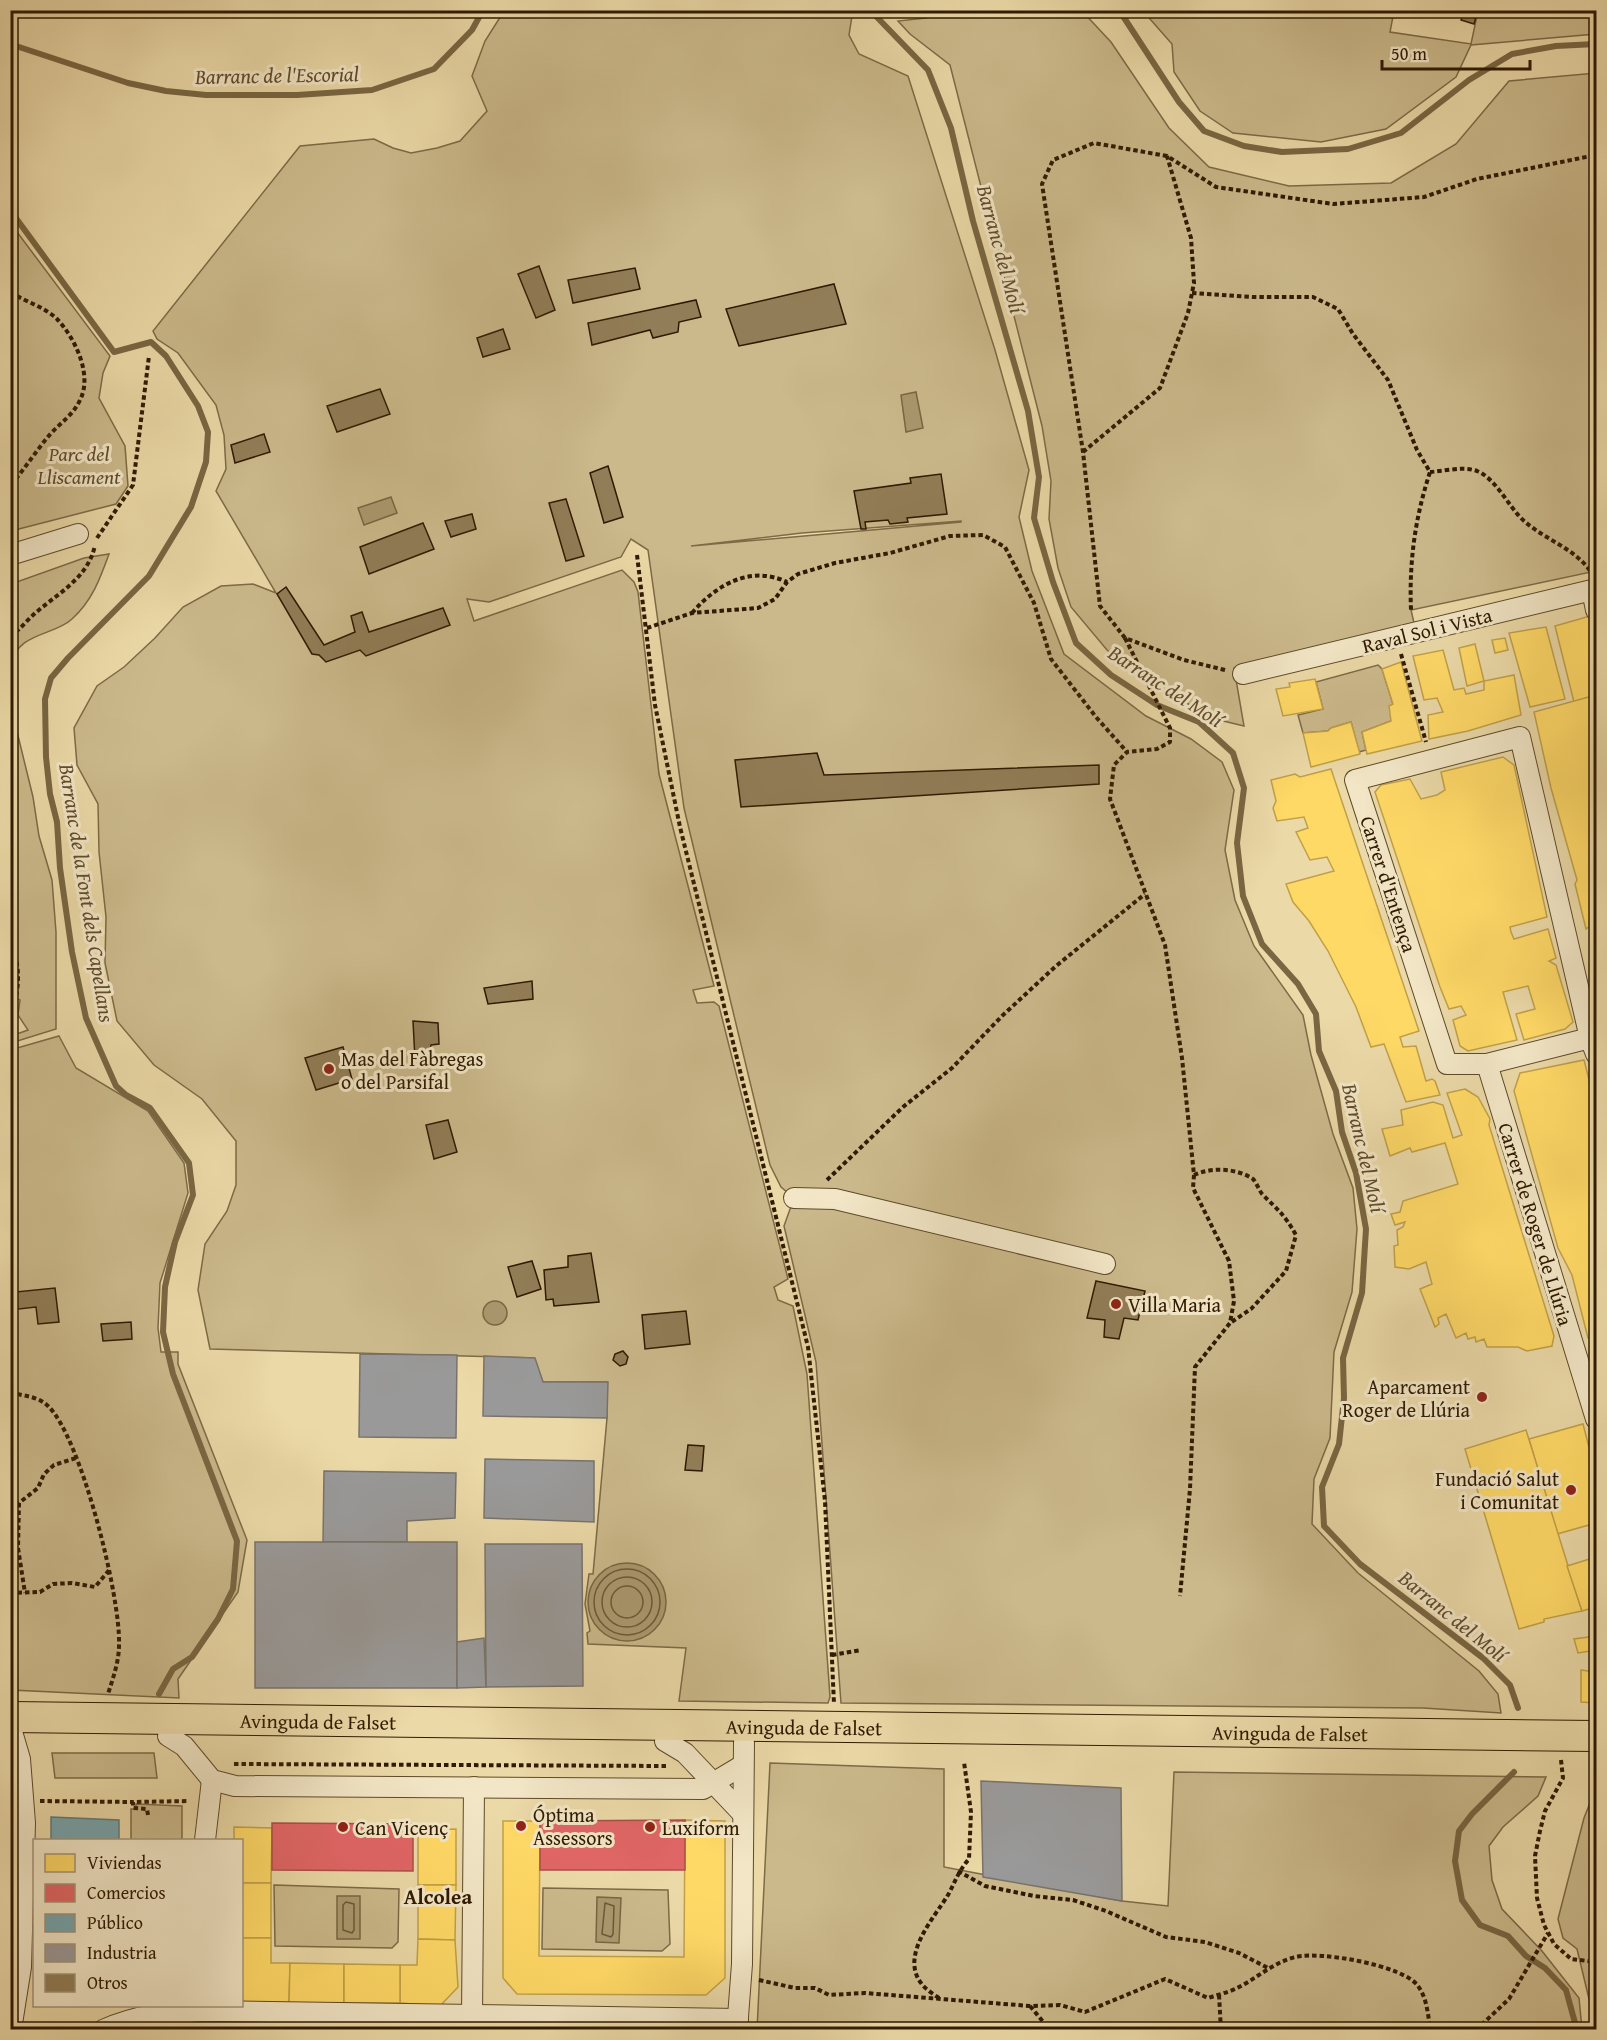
<svg xmlns="http://www.w3.org/2000/svg" width="1607" height="2040" viewBox="0 0 1607 2040" font-family="'Gentium Book Plus',serif">
	<style>
		.green { fill: #cbb98b; stroke: #7d6a46; stroke-width: 1.5; fill-rule: evenodd }
		.water { fill: #ab986e; stroke: #796642; stroke-width: 1.5 }
		.homes { fill: #ffd966; stroke: #c1a047; stroke-width: 1.5 }
		.shops { fill: #e06666; stroke: #ab4f47; stroke-width: 1.5 }
		.public { fill: #76a5af; stroke: #617b7a; stroke-width: 1.5 }
		.industry { fill: #999; stroke: #79736b; stroke-width: 1.5 }
		.lines { fill: none; stroke-linecap: round; stroke-linejoin: round }
		.shore { stroke: #6d5937; stroke-width: 1.5 }
		.stream { stroke: #796642; stroke-width: 6 }
		.building { fill: #917d57; stroke: #2f1a00; stroke-width: 1.5 }
		.street-casing { stroke: #5e4a2a; stroke-width: 22 }
		.primary-casing { stroke: #2f1a00; stroke-width: 32 }
		.path { stroke: #2f1a00; stroke-width: 4; stroke-dasharray: 4.5 3; stroke-linecap: butt }
		.street { stroke: #f2e6c6; stroke-width: 20 }
		.primary { stroke: #ebd9a7; stroke-width: 30 }
		.poi-dot { fill: #8f2418; stroke: #f2e6c6; stroke-width: 2 }
		.labels { text-anchor: middle; dominant-baseline: central; stroke-width: 6; stroke-linejoin: round; paint-order: stroke }
		.park-label { font-size: 20px; font-style: italic; fill: #5e4a2a; stroke: #f2e6c6 }
		.street-label { font-size: 20px; fill: #2f1a00; stroke: #f2e6c6 }
		.poi-label { font-size: 20px; fill: #2f1a00; stroke: #f2e6c6; text-anchor: start }
		.water-label { font-size: 21px; font-style: italic; fill: #614c2c; stroke: #f2e6c6 }
		.neighbourhood-label { font-size: 21px; font-weight: bold; fill: #2f1a00; stroke: #f2e6c6 }
	</style>
	<rect width="100%" height="100%" fill="#ebd9a7"/>
	<filter id="stains"><feTurbulence type="fractalNoise" baseFrequency=".00333" numOctaves="4"/><feColorMatrix values="0 0 0 0 .2 0 0 0 0 .09 0 0 0 0 .02 0 0 0 .5 -.17"/></filter>
	<radialGradient id="worn" r=".72"><stop offset=".6" stop-color="#630" stop-opacity="0"/><stop offset="1" stop-color="#630" stop-opacity=".3"/></radialGradient>
	<g class="green">
		<path d="M504 11H848L852 16 849 35 859 54 908 76 995 350 1029 470 1019 517 1032 571 1064 654 1146 716 1191 739 1222 762 1234 790 1225 850 1235 900 1254 946 1303 1015 1311 1055 1333 1134 1353 1188 1357 1229 1352 1292 1334 1352 1330 1438 1314 1479 1312 1524 1358 1573 1479 1671 1498 1694 1501 1713 1423 1708 841 1703 816 1362 784 1226 794 1198 781 1187 770 1165 684 808 648 550 631 539 621 557 489 602 467 599 474 621 622 570 634 582 638 592 659 774 714 986 693 990 697 1003 714 1002 719 1006 788 1279 774 1287 778 1300 793 1306 807 1374 830 1697 828 1703 679 1701 686 1648 588 1644 587 1633 590 1631 585 1604 589 1574H593L607 1418V1382H543L534 1358 210 1349 198 1290 205 1244 227 1211 236 1185V1141L202 1099 154 1065 117 1021 105 963 106 917 99 852 98 804 77 765 74 728 97 686 124 667 155 638 183 607 221 586 253 584 276 593 216 491 226 469 224 435 216 405 178 353 157 339 153 331 300 146 374 139 393 148 411 153 437 148 460 141 487 111 472 76 485 41ZM961 521V522L691 546 802 533Z"/>
		<polygon points="947,11 1082,11 1111,42 1169,128 1209,167 1289,186 1391,183 1456,144 1509,81 1596,73 1596,571 1411,610 1414,623 1234,668 1244,726 1215,719 1149,682 1107,650 1071,607 1058,568 1049,519 1051,481 1042,426 950,65 910,34 898,21 926,18"/>
		<polygon points="1143,11 1394,11 1390,32 1471,44 1478,11 1596,11 1596,34 1471,45 1456,77 1386,129 1321,142 1233,133 1200,111 1174,72 1172,44"/>
		<polygon points="11,224 110,356 103,373 99,398 125,446 128,486 116,504 11,531"/>
		<path d="M109 554C100 579 92 601 72 619 54 636 17 632 11 665V584L84 558Z"/>
		<polygon points="1378,665 1382,669 1393,704 1391,721 1362,732 1366,750 1359,752 1351,722 1331,728 1328,731 1303,733 1298,715 1323,709 1316,682"/>
		<polygon points="10,703 33,797 39,836 52,880 56,932 56,1029 11,1043 11,1036 28,1030 18,1015 20,1000 11,996"/>
		<polygon points="59,1036 76,1068 148,1111 184,1163 188,1193 160,1283 158,1328 161,1352 178,1352 178,1364 247,1540 238,1592 178,1679 179,1698 11,1690 10,1050"/>
		<polygon points="52,1753 154,1753 157,1778 55,1778"/>
		<polygon points="770,1763 944,1769 944,1867 1122,1901 1168,1906 1174,1772 1546,1777 1538,1796 1503,1827 1489,1846 1492,1880 1502,1909 1542,1951 1579,1998 1582,2029 757,2030"/>
		<polygon points="1596,1788 1596,2028 1577,1949 1563,1938 1558,1919 1584,1818"/>
		<polygon points="136,1804 182,1806 182,1840 131,1840 131,1809 136,1809"/>
		<polygon points="274,1885 399,1889 398,1942 392,1948 275,1946"/>
		<polygon points="543,1888 668,1890 670,1944 662,1951 542,1949"/>
	</g>
	<g class="water">
		<polygon points="916,392 923,428 906,432 901,395"/>
		<polygon points="391,497 397,513 364,525 358,508"/>
		<circle cx="495" cy="1313" r="12"/>
		<circle cx="627" cy="1602" r="39"/>
		<rect x="337" y="1896" width="23" height="43"/>
		<polygon points="597,1897 621,1898 619,1943 596,1942"/>
	</g>
	<g class="homes">
		<polygon points="1590,616 1596,644 1596,695 1574,702 1555,626"/>
		<polygon points="1546,627 1565,699 1530,707 1509,633"/>
		<polygon points="1505,638 1508,650 1495,653 1492,640"/>
		<polygon points="1475,644 1484,681 1467,686 1459,648"/>
		<polygon points="1443,650 1454,690 1464,688 1466,694 1484,690 1484,681 1514,675 1521,715 1468,731 1429,739 1428,715 1443,712 1437,698 1424,700 1413,656"/>
		<polygon points="1401,662 1422,741 1367,754 1362,732 1391,721 1389,706 1393,704 1382,669"/>
		<polygon points="1315,679 1323,709 1283,716 1276,689 1290,687 1289,683"/>
		<polygon points="1596,695 1596,974 1591,952 1596,949 1590,926 1586,929 1575,884 1577,880 1551,788 1534,712"/>
		<polygon points="1351,722 1360,754 1311,767 1303,733 1328,731 1331,728"/>
		<polygon points="1503,757 1514,765 1547,917 1510,927 1511,932 1514,939 1548,929 1556,958 1549,961 1556,965 1573,1022 1565,1029 1524,1040 1516,1014 1535,1009 1528,986 1503,992 1517,1040 1468,1051 1460,1046 1453,1020 1466,1015 1461,1006 1449,1009 1440,987 1375,792 1381,785 1410,779 1421,799 1437,795 1445,790 1441,772"/>
		<polygon points="1331,769 1419,1031 1400,1037 1403,1047 1416,1046 1426,1081 1432,1079 1435,1081 1440,1095 1406,1102 1384,1044 1371,1047 1356,1007 1328,951 1309,921 1293,902 1286,884 1334,871 1327,857 1310,860 1296,832 1308,828 1304,817 1277,821 1273,808 1276,801 1271,780 1295,774 1300,777"/>
		<polygon points="1584,1060 1596,1107 1596,1342 1588,1338 1572,1275 1558,1248 1514,1091 1520,1073"/>
		<polygon points="1465,1089 1478,1097 1490,1119 1489,1125 1554,1336 1552,1346 1527,1351 1518,1347 1487,1347 1484,1339 1476,1342 1475,1337 1468,1339 1466,1333 1456,1338 1446,1314 1438,1318 1439,1324 1435,1327 1420,1289 1432,1284 1426,1262 1409,1269 1395,1267 1394,1246 1398,1245 1397,1230 1403,1227 1405,1222 1395,1225 1391,1214 1400,1212 1403,1201 1458,1184 1445,1143 1412,1152 1410,1148 1390,1156 1382,1129 1403,1125 1401,1110 1433,1102 1443,1105 1453,1138 1462,1135 1447,1093"/>
		<polygon points="1583,1424 1596,1474 1596,1550 1589,1525 1557,1534 1529,1439"/>
		<polygon points="1526,1430 1582,1611 1544,1619 1544,1622 1519,1629 1465,1449"/>
		<polygon points="1596,1557 1596,1607 1582,1611 1567,1566"/>
		<polygon points="1596,1636 1596,1660 1590,1651 1578,1653 1574,1639"/>
		<polygon points="1581,1670 1596,1672 1596,1703 1581,1702"/>
		<polygon points="685,1820 725,1821 725,1978 706,1995 517,1994 503,1978 503,1821 540,1821 539,1956 684,1957"/>
		<polygon points="234,1827 272,1828 271,1883 242,1883 242,1840 234,1840"/>
		<polygon points="456,1829 456,1885 418,1885 418,1830"/>
		<rect x="242" y="1883" width="29" height="55"/>
		<polygon points="418,1885 456,1885 455,1940 418,1939"/>
		<polygon points="242,1938 271,1938 271,1963 290,1963 289,2003 246,2003 242,1999"/>
		<polygon points="418,1939 455,1940 458,1987 440,2006 400,2003 400,1965 417,1965"/>
		<polygon points="290,1963 344,1964 344,2003 289,2003"/>
		<polygon points="344,1964 400,1965 400,2003 344,2003"/>
	</g>
	<g class="shops">
		<polygon points="685,1820 685,1870 540,1870 540,1821"/>
		<polygon points="272,1823 413,1824 413,1871 272,1870"/>
	</g>
	<polygon class="public" points="51,1817 119,1820 119,1840 51,1840"/>
	<g class="industry">
		<polygon points="360,1354 457,1355 456,1438 359,1437"/>
		<polygon points="484,1356 535,1358 543,1382 608,1382 607,1418 483,1416"/>
		<polygon points="485,1459 594,1461 594,1522 484,1518"/>
		<polygon points="324,1471 456,1473 455,1518 407,1521 407,1542 323,1542"/>
		<rect x="255" y="1542" width="202" height="146"/>
		<polygon points="485,1544 582,1544 583,1686 486,1687"/>
		<polygon points="484,1638 486,1687 457,1688 457,1642"/>
		<polygon points="981,1781 1121,1788 1122,1901 983,1877"/>
	</g>
	<g class="lines">
		<g class="shore">
			<circle cx="627" cy="1602" r="33"/>
			<circle cx="627" cy="1602" r="25"/>
			<circle cx="627" cy="1602" r="16"/>
			<polygon points="346,1902 354,1904 354,1930 352,1933 343,1930 343,1905"/>
			<polygon points="605,1903 614,1906 613,1934 611,1937 602,1934"/>
		</g>
		<g class="stream">
			<polyline points="870,10 928,70 951,128 973,221 1028,411 1039,477 1034,518 1053,582 1076,643 1111,675 1157,705 1199,722 1233,753 1244,788 1237,843 1243,896 1262,944 1298,984 1316,1014 1319,1051 1336,1091 1342,1132 1356,1173 1366,1229 1362,1293 1343,1358 1344,1398 1339,1444 1322,1487 1324,1526 1360,1564 1483,1658 1510,1685 1518,1708"/>
			<polyline points="1119,10 1179,102 1204,131 1244,146 1282,152 1348,149 1401,133 1469,80 1512,54 1556,46 1596,44"/>
			<polyline points="10,44 128,83 166,91 206,95 297,95 372,90 434,69 472,30 483,10"/>
			<polyline points="10,210 114,352 151,342 166,356 198,406 208,432 206,462 191,507 149,576 68,658 51,678 45,699 46,757 50,794 57,822 60,868 72,952 86,1018 116,1086 126,1095 150,1108 189,1163 193,1195 175,1242 165,1287 163,1332 173,1374 237,1541 233,1589 218,1619 192,1657 173,1669 159,1694"/>
			<polyline points="1514,1772 1472,1814 1459,1831 1455,1861 1462,1900 1480,1925 1508,1936 1526,1956 1545,1968 1566,1990 1577,2030"/>
		</g>
	</g>
	<g class="building">
		<polygon points="1464,10 1478,10 1474,24 1461,20"/>
		<polygon points="539,266 555,310 536,318 518,274"/>
		<polygon points="635,268 640,289 573,303 568,280"/>
		<polygon points="834,284 846,324 739,346 726,309"/>
		<polygon points="696,300 701,317 679,322 678,332 653,338 650,330 592,345 588,323"/>
		<polygon points="503,329 510,349 483,357 477,338"/>
		<polygon points="380,389 390,414 337,432 327,406"/>
		<polygon points="264,434 270,452 235,463 231,445"/>
		<polygon points="608,466 623,517 604,523 590,473"/>
		<polygon points="941,474 947,514 907,518 908,522 890,524 888,520 865,522 866,529 861,529 854,491 911,483 910,478"/>
		<polygon points="566,499 584,556 566,561 549,503"/>
		<polygon points="472,514 476,529 451,537 445,521"/>
		<polygon points="423,523 434,549 369,574 360,547"/>
		<polygon points="286,587 324,645 355,632 351,616 362,612 369,632 443,608 450,625 366,656 360,650 326,662 319,655 312,654 277,594"/>
		<polygon points="817,753 824,775 1099,765 1099,784 741,807 735,760"/>
		<polygon points="532,981 533,999 488,1004 484,988"/>
		<polygon points="413,1021 438,1023 439,1044 431,1045 430,1051 425,1051 425,1057 415,1059"/>
		<polygon points="343,1047 352,1079 316,1090 305,1058"/>
		<polygon points="448,1120 457,1152 434,1159 426,1125"/>
		<polygon points="591,1253 599,1302 554,1306 553,1299 546,1300 544,1270 568,1267 568,1256"/>
		<polygon points="532,1261 541,1289 517,1297 508,1267"/>
		<polygon points="1096,1281 1145,1291 1138,1320 1124,1318 1119,1339 1104,1337 1105,1320 1087,1318"/>
		<polygon points="15,1282 16,1292 55,1288 59,1322 38,1324 36,1307 10,1310 10,1283"/>
		<polygon points="686,1311 690,1344 645,1349 642,1315"/>
		<polygon points="131,1322 132,1339 103,1341 101,1324"/>
		<polygon points="623,1351 628,1357 626,1364 620,1366 613,1360 615,1354"/>
		<polygon points="688,1445 704,1446 702,1471 685,1470"/>
	</g>
	<g class="lines">
		<g class="street-casing">
			<g id="street">
				<polyline points="10,555 78,534"/>
				<polyline points="1243,674 1592,590 1596,610"/>
				<polyline points="1590,1038 1487,1064 1447,1064 1355,780 1520,737 1590,1038 1596,1054"/>
				<polyline points="1487,1064 1596,1419"/>
				<polyline points="794,1198 835,1199 1105,1264"/>
				<polyline points="168,1736 184,1746 212,1780 235,1786 703,1789 743,1765"/>
				<polyline points="665,1741 685,1753 743,1814"/>
				<polyline points="205,1840 212,1780"/>
				<polyline points="472,2016 474,1787"/>
				<polyline points="11,2030 21,1967 25,1823 20,1759 13,1735"/>
				<path d="M103 2030C139 2014 165 2013 203 2011L738 2019"/>
				<polyline points="737,2030 742,1964 744,1742"/>
			</g>
		</g>
		<g class="primary-casing">
			<g id="primary">
				<path id="s1" d="M10 1717 1596 1736"/>
			</g>
		</g>
		<g class="path">
			<path d="M1192 293 1253 297H1313L1338 309 1353 334 1388 380 1417 450 1430 472C1415 518 1409 562 1411 610"/>
			<path d="M10 298 17 296C30 303 47 309 57 319 75 338 93 375 80 400 73 416 57 425 47 438 34 454 23 471 10 486"/>
			<polyline points="1083,452 1160,388 1188,313 1194,283 1191,238 1167,156"/>
			<path d="M1430 472C1445 471 1463 466 1477 471 1495 478 1508 505 1521 518 1542 539 1574 547 1591 572"/>
			<polyline points="97,538 133,485 149,356"/>
			<polyline points="637,555 655,705 680,827 808,1347 825,1501 834,1704"/>
			<path d="M692 613C717 584 751 565 787 582"/>
			<polyline points="647,628 692,613 758,608 775,599 787,582 798,574 835,563 890,553 950,536 983,535 1005,547 1034,603 1051,659 1096,717 1127,752"/>
			<path d="M10 637C18 631 24 624 31 617 54 595 88 580 95 545"/>
			<polyline points="1125,638 1170,728 1170,742 1157,749 1127,752 1114,765 1110,799 1165,945 1182,1058 1194,1175 1193,1188 1229,1261 1234,1301 1230,1323 1195,1367 1190,1489 1180,1596"/>
			<polyline points="1401,654 1426,742"/>
			<polyline points="1225,670 1184,660 1125,638 1100,606 1083,452 1042,184 1053,160 1094,143 1167,156 1216,187 1333,204 1424,197 1477,179 1596,155"/>
			<polyline points="10,742 14,759 10,805"/>
			<path d="M10 940C18 960 20 976 16 997"/>
			<path d="M1194 1175C1211 1167 1237 1168 1253 1179 1257 1183 1259 1191 1263 1195 1279 1211 1284 1214 1296 1235L1286 1271 1251 1309 1230 1323"/>
			<polyline points="827,1180 903,1107 952,1068 1002,1016 1056,966 1145,894"/>
			<path d="M10 1392C25 1397 36 1395 48 1406 81 1437 121 1598 119 1645 119 1662 113 1678 108 1694"/>
			<polyline points="19,1503 18,1548 25,1593"/>
			<polyline points="10,1510 38,1488 44,1474 54,1465 76,1458"/>
			<polyline points="10,1593 40,1592 53,1584 72,1583 95,1587 110,1569"/>
			<polyline points="832,1655 861,1650"/>
			<polyline points="1561,1760 1563,1778 1545,1811 1540,1831 1535,1856 1537,1898 1544,1925 1554,1944 1571,1959 1596,1962"/>
			<polyline points="234,1764 667,1766"/>
			<polyline points="40,1801 133,1802"/>
			<polyline points="148,1815 147,1809 133,1808 133,1802 189,1801"/>
			<polyline points="958,1871 985,1886 1034,1896 1073,1900 1106,1911 1166,1937 1205,1942 1239,1953 1268,1968"/>
			<path d="M759 1980 795 1988H815L829 1995 865 1993 1030 2006 1060 2005 1085 2012 1165 1979 1208 1998C1217 1995 1226 1993 1235 1989 1255 1980 1273 1962 1296 1957 1320 1951 1403 1965 1418 1986 1428 2000 1427 2014 1431 2030"/>
			<polyline points="1219,1995 1221,2030"/>
			<path d="M939 1998C933 1994 925 1989 921 1983 900 1955 934 1918 948 1895 955 1882 959 1870 969 1859L971 1812 964 1762"/>
			<polyline points="1030,2006 1050,2030"/>
			<polyline points="1476,2030 1509,1999 1548,1933"/>
		</g>
		<use href="#street" class="street"/>
		<use href="#primary" class="primary"/>
	</g>
	<g class="poi-dot">
		<circle cx="329" cy="1069" r="6"/>
		<circle cx="1116" cy="1304" r="6"/>
		<circle cx="1482" cy="1397" r="6"/>
		<circle cx="1571" cy="1490" r="6"/>
		<circle cx="521" cy="1826" r="6"/>
		<circle cx="343" cy="1827" r="6"/>
		<circle cx="650" cy="1827" r="6"/>
	</g>
	<g class="labels">
		<g class="park-label">
			<text x="79" y="453">Parc del<tspan x="79" dy="23">Lliscament</tspan></text>
		</g>
		<g class="street-label">
			<text transform="translate(1427 630) rotate(-14)">Raval Sol i Vista</text>
			<text transform="translate(1389 884) rotate(72)">Carrer d'Entença</text>
			<text transform="translate(1536 1224) rotate(73)">Carrer de Roger de Llúria</text>
			<text stroke="none"><textPath href="#s1" startOffset="308">Avinguda de Falset</textPath></text>
			<text stroke="none"><textPath href="#s1" startOffset="794">Avinguda de Falset</textPath></text>
			<text stroke="none"><textPath href="#s1" startOffset="1280">Avinguda de Falset</textPath></text>
		</g>
		<g class="poi-label">
			<text x="341" y="1058">Mas del Fàbregas<tspan x="341" dy="23">o del Parsifal</tspan></text>
			<text x="1128" y="1304">Villa Maria</text>
			<text x="1470" y="1386" text-anchor="end">Aparcament<tspan x="1470" dy="23">Roger de Llúria</tspan></text>
			<text x="1559" y="1478" text-anchor="end">Fundació Salut<tspan x="1559" dy="23">i Comunitat</tspan></text>
			<text x="533" y="1814">Óptima<tspan x="533" dy="23">Assessors</tspan></text>
			<text x="355" y="1827">Can Vicenç</text>
			<text x="662" y="1827">Luxiform</text>
		</g>
		<g class="water-label">
			<text transform="translate(277 75) rotate(-1)">Barranc de l'Escorial</text>
			<text transform="translate(1001 249) rotate(75)">Barranc del Molí</text>
			<text transform="translate(1166 686) rotate(33)">Barranc del Molí</text>
			<text transform="translate(87 893) rotate(81)">Barranc de la Font dels Capellans</text>
			<text transform="translate(1364 1148) rotate(77)">Barranc del Molí</text>
			<text transform="translate(1453 1616) rotate(39)">Barranc del Molí</text>
		</g>
		<g class="neighbourhood-label">
			<text x="438" y="1896">Alcolea</text>
		</g>
	</g>
	<rect width="1607" height="2040" fill="none" stroke="#ebd9a7" stroke-width="36"/>
	<rect x="12" y="12" width="1583" height="2016" fill="none" stroke="#2f1a00" stroke-width="3"/>
	<rect x="18" y="18" width="1571" height="2004" fill="none" stroke="#2f1a00" stroke-width="1.5"/>
	<rect x="33" y="1839" width="210" height="168" fill="#f2e6c6" stroke="#a49477" stroke-width="1.5"/>
	<rect x="45" y="1854" width="30" height="18" fill="#ffd966" stroke="#a49477" stroke-width="1.5"/>
	<text x="87" y="1869" font-size="18" fill="#2f1a00">Viviendas</text>
	<rect x="45" y="1884" width="30" height="18" fill="#e06666" stroke="#a49477" stroke-width="1.5"/>
	<text x="87" y="1899" font-size="18" fill="#2f1a00">Comercios</text>
	<rect x="45" y="1914" width="30" height="18" fill="#76a5af" stroke="#a49477" stroke-width="1.5"/>
	<text x="87" y="1929" font-size="18" fill="#2f1a00">Público</text>
	<rect x="45" y="1944" width="30" height="18" fill="#999999" stroke="#a49477" stroke-width="1.5"/>
	<text x="87" y="1959" font-size="18" fill="#2f1a00">Industria</text>
	<rect x="45" y="1974" width="30" height="18" fill="#917d57" stroke="#a49477" stroke-width="1.5"/>
	<text x="87" y="1989" font-size="18" fill="#2f1a00">Otros</text>
	<path d="M1382 60v9h148v-9" fill="none" stroke="#2f1a00" stroke-width="3"/>
	<text x="1391" y="60" font-size="18" fill="#2f1a00" stroke="#f2e6c6" stroke-width="4.5" paint-order="stroke">50 m</text>
	<rect width="100%" height="100%" filter="url(#stains)"/>
	<rect width="100%" height="100%" fill="url(#worn)"/>
</svg>
